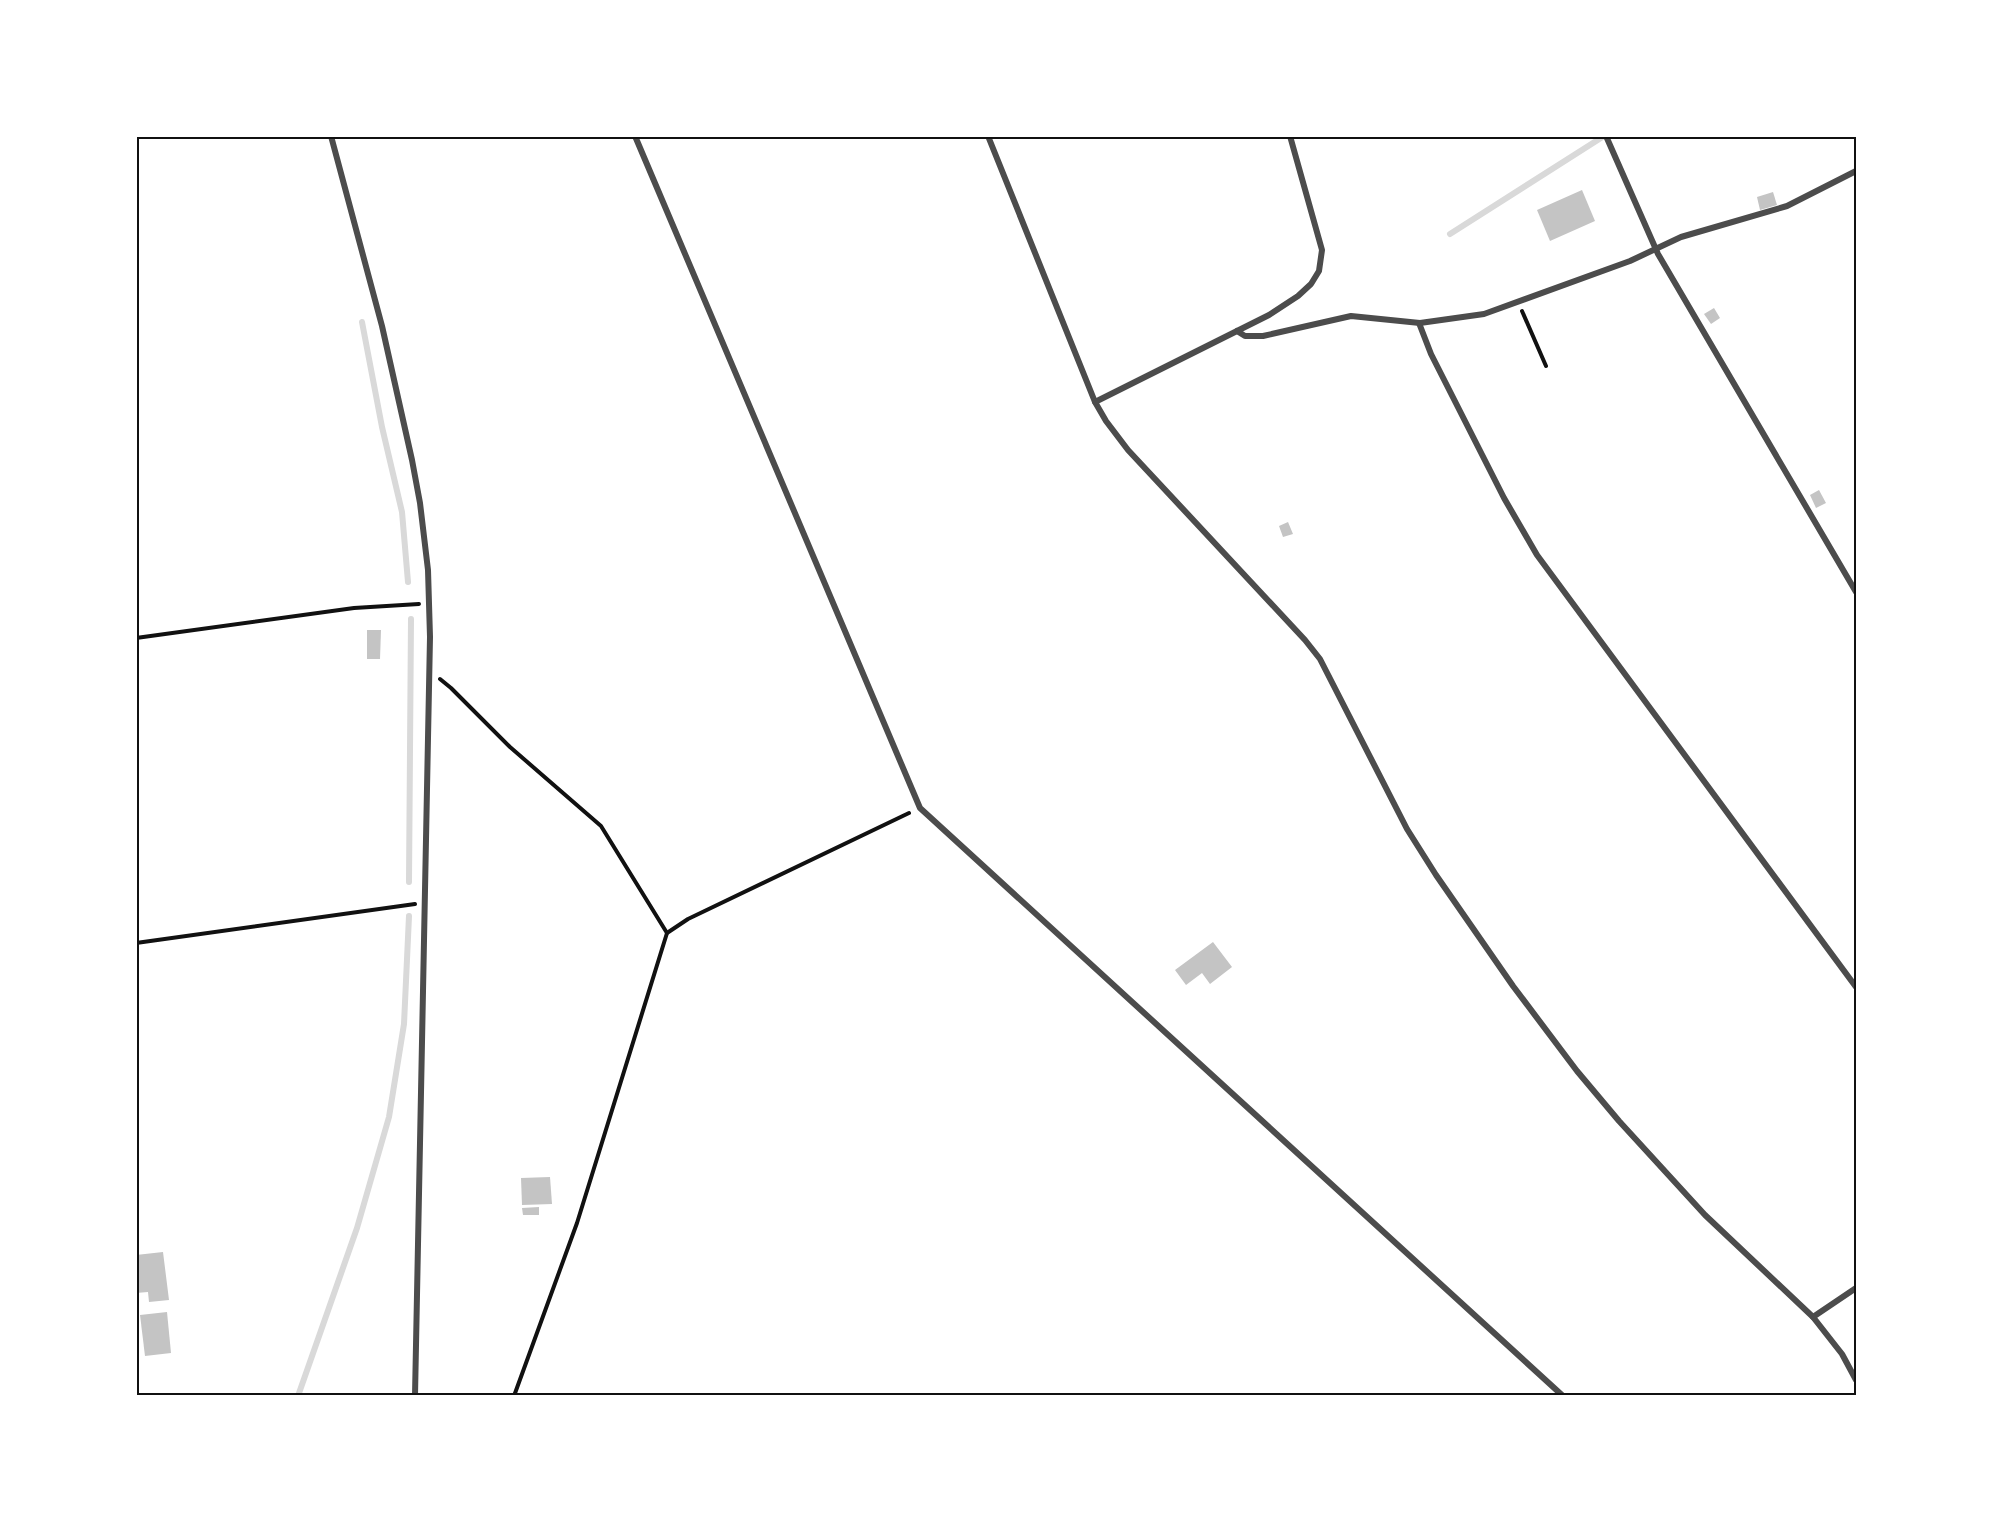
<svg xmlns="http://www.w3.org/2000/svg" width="1993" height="1532" viewBox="0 0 1993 1532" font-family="'PT Sans',sans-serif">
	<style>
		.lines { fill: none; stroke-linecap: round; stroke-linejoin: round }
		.stream { stroke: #d9d9d9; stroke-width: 6 }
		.building { fill: #c4c4c4 }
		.path { stroke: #111; stroke-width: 4 }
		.minor { stroke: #4c4c4c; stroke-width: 6 }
		.neatline { fill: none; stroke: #111; stroke-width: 2 }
	</style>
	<rect width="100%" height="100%" fill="#fff"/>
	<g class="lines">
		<g class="stream">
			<polyline points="1450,234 1604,136"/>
			<polyline points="362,322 382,427 402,512 408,582"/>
			<polyline points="409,882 411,619"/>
			<polyline points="298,1396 357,1228 389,1117 404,1024 409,916"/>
		</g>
	</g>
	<g class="building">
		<polygon points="1582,190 1595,221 1550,241 1537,210"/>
		<polygon points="1773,192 1777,205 1760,210 1757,197"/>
		<polygon points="1714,308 1720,318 1711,324 1704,314"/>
		<polygon points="1819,490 1826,503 1816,508 1810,495"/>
		<polygon points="1288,522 1293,534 1283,537 1279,526"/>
		<polygon points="367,630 381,630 380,659 367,659"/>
		<polygon points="1213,942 1232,967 1210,984 1202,973 1186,985 1175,970"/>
		<polygon points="550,1177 552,1204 522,1205 521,1178"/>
		<polygon points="539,1207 539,1215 523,1215 522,1208"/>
		<polygon points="163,1252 169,1300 149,1302 148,1292 136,1293 136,1255"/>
		<polygon points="167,1312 171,1353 145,1356 140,1315"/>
	</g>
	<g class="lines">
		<g class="path">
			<polyline points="1522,311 1546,366"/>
			<polyline points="136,638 354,608 419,604"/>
			<polyline points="440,679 451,688 510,747 601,826 667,933"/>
			<polyline points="136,943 415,904"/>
			<polyline points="514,1396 577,1223 667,933 688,919 909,813"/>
		</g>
		<g class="minor">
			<polyline points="331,136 382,326 412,460 420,503 428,570 430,637 415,1396"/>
			<polyline points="635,136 920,808 1563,1396"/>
			<polyline points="988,136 1095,402 1106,421 1128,450 1305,640 1320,659 1407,829 1436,875 1513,986 1577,1071 1619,1121 1705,1215 1813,1317 1842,1354 1856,1380"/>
			<polyline points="1606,136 1658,254 1856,592"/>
			<polyline points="1419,323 1431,354 1504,498 1537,555 1856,987"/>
			<polyline points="1237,331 1245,336 1263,336 1351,316 1420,323 1484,314 1630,261 1681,237 1787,206 1856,171"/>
			<polyline points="1095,402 1269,315 1298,296 1311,284 1319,271 1322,250 1290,136"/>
			<polyline points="1813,1317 1856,1288"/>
		</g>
	</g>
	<rect width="1993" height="1532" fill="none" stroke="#ffffff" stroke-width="276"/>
	<rect x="138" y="138" width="1717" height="1256" class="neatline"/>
</svg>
